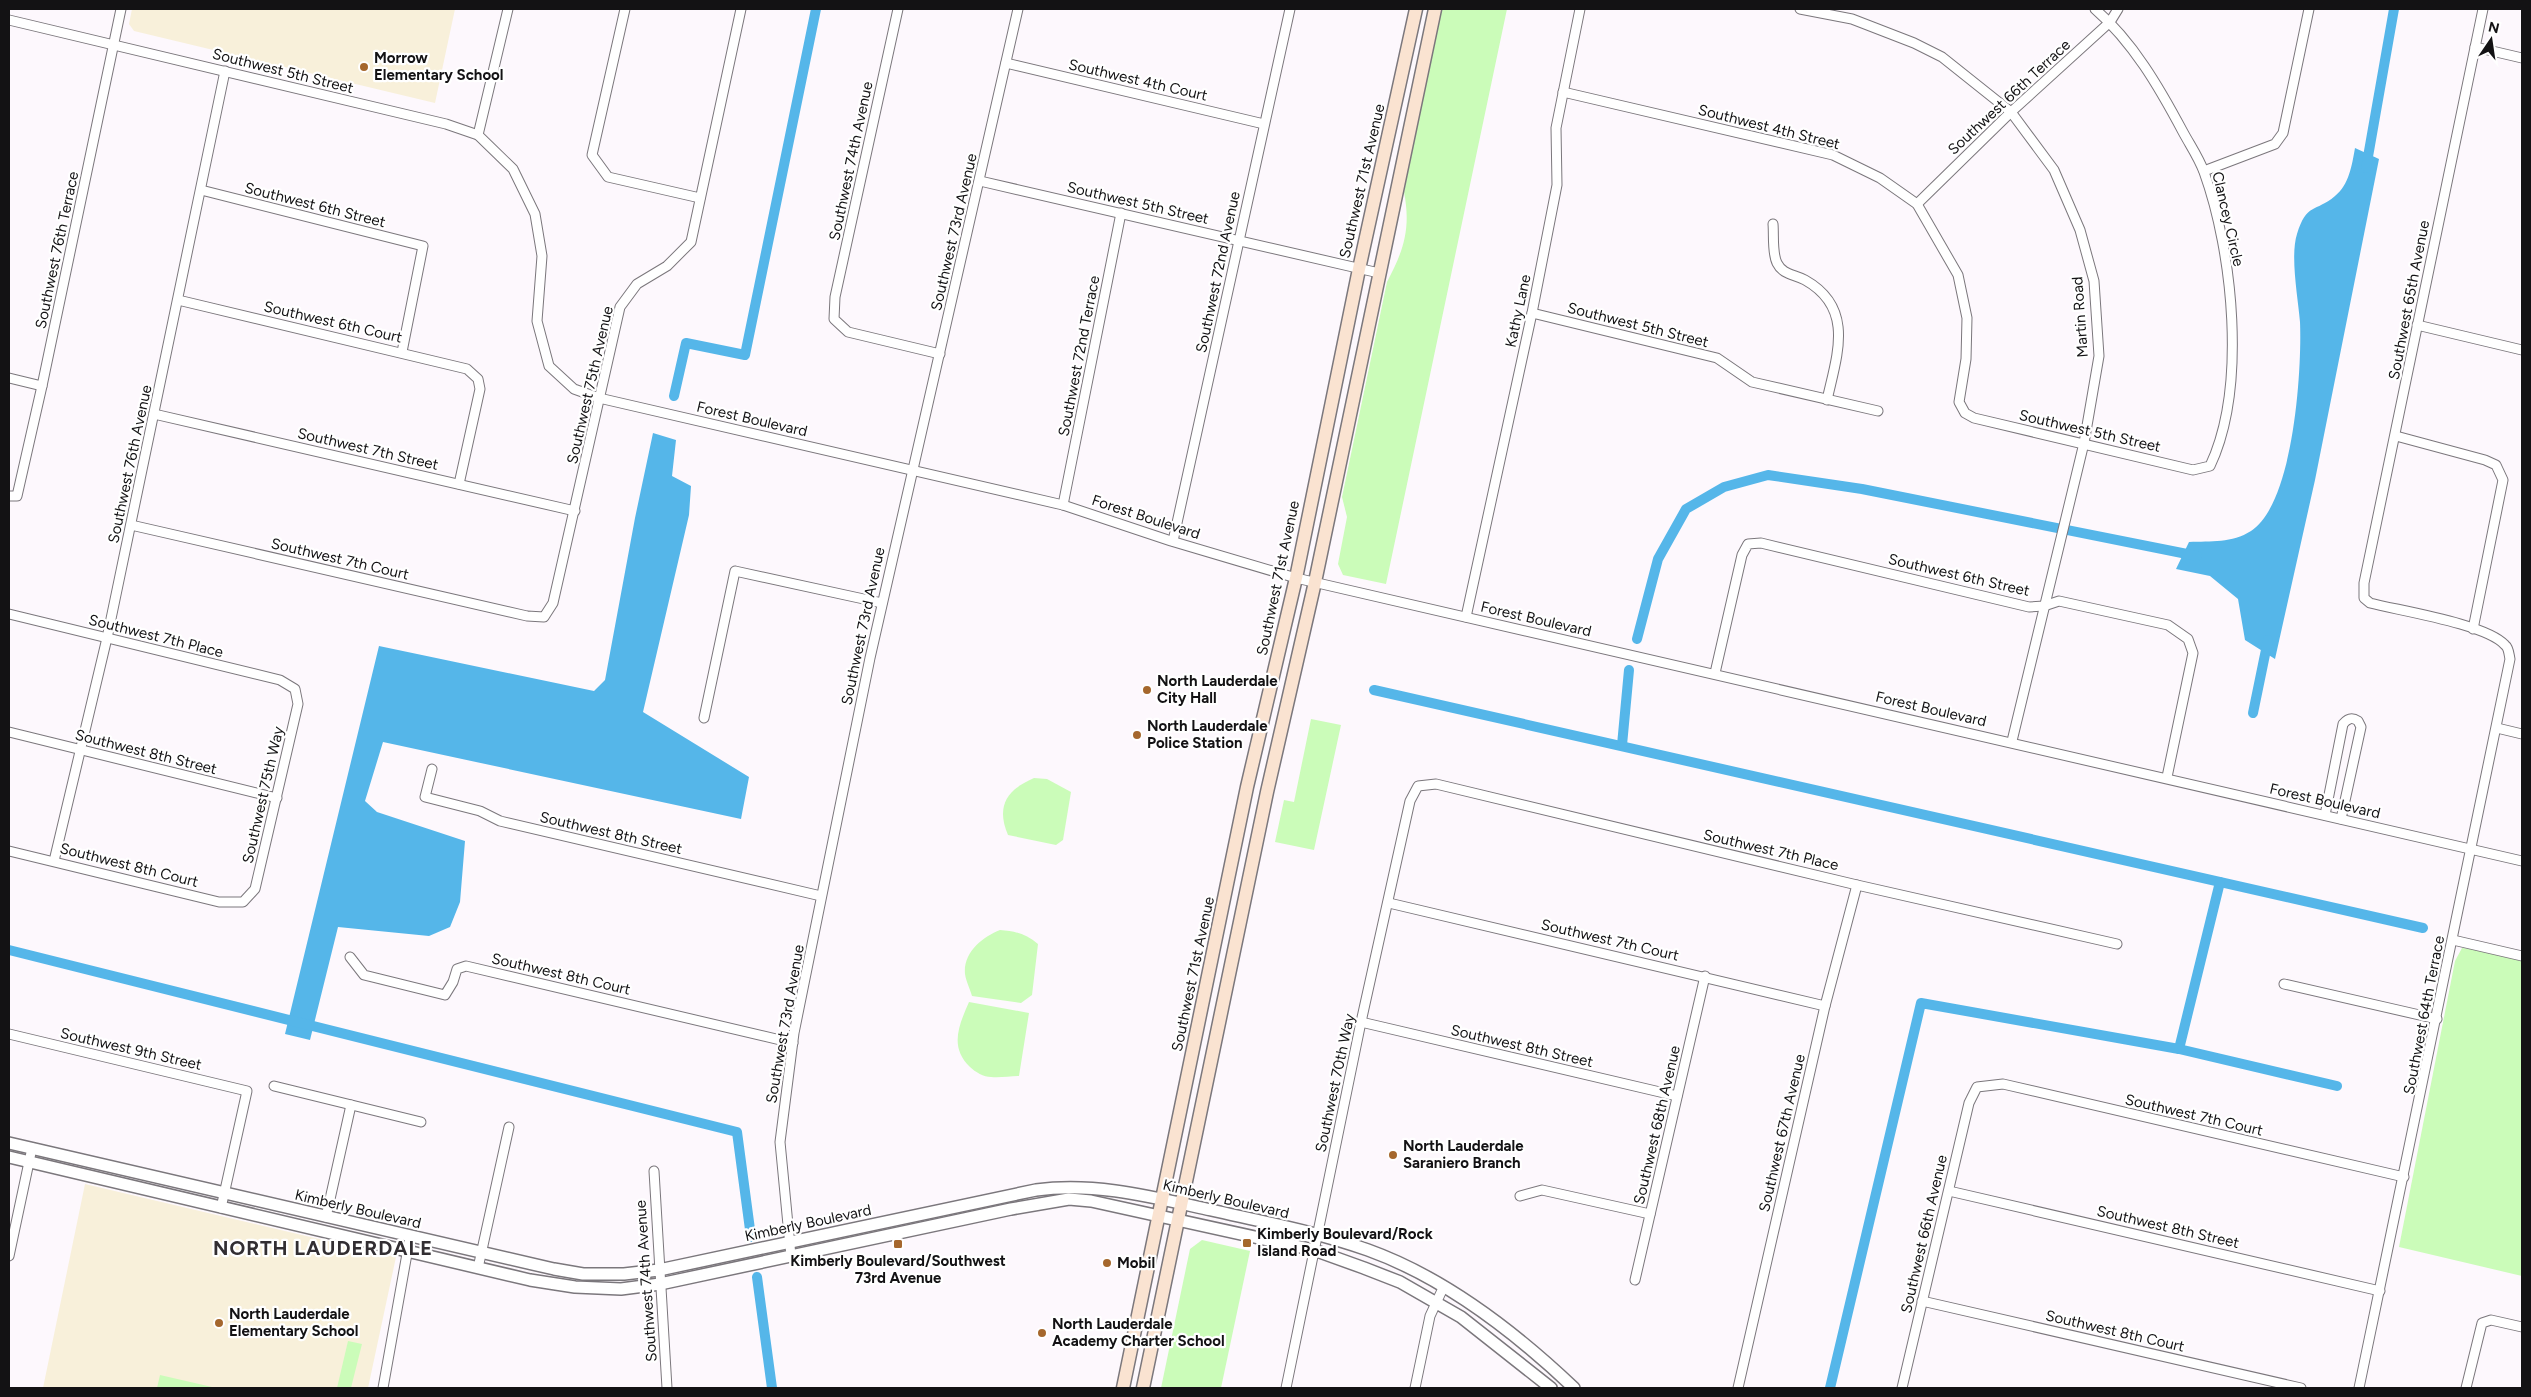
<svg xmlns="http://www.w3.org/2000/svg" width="2531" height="1397" viewBox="0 0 2531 1397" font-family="Figtree,sans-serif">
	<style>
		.education { fill: #f8f0da }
		.green { fill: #cbfcb9 }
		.water { fill: #55b6e9 }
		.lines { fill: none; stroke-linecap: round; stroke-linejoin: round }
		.canal { stroke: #55b6e9; stroke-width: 10 }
		.minor-casing { stroke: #7b777c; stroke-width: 11 }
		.tertiary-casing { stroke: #7b777c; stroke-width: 14 }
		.secondary-casing { stroke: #7b777c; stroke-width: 15 }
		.minor { stroke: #fff; stroke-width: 9 }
		.tertiary { stroke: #fff; stroke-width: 11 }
		.secondary { stroke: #fae3d1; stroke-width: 12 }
		.poi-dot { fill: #a5672d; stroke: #fff; stroke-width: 2 }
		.labels { text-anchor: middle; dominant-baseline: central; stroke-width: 4.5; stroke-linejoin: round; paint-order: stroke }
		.poi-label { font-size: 15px; font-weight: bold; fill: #131214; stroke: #fff; text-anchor: start }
		.street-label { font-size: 15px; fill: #131214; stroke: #fff }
		.district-label { font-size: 20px; font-weight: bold; letter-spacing: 1px; fill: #322e32; stroke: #fff }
	</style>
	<rect width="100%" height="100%" fill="#fdf8fd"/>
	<g class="education">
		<polygon points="132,9 455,9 435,103 134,31 129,24"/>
		<polygon points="85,1184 396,1257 368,1388 43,1388"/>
	</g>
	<g class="green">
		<path d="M1441 9H1507L1386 584 1343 575 1338 564 1347 517 1342 497 1387 282C1404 250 1411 228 1404 192Z"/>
		<polygon points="1311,719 1341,725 1314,850 1275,842 1284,800 1294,802"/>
		<path d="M1034 778 1047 779 1071 792 1063 840 1056 845 1008 835C996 807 1006 790 1034 778Z"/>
		<path d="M1000 930C1015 931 1026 934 1038 944L1032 995 1021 1003 972 996C970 989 966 981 965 974 963 952 983 937 1000 930Z"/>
		<polygon points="2462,948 2474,949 2522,961 2522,1276 2399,1247 2455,961"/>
		<path d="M969 1002 1029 1013 1019 1076C1010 1076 1000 1078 991 1077 984 1077 975 1072 970 1067 949 1047 959 1025 969 1002Z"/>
		<polygon points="1202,1240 1250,1251 1221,1388 1161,1388 1190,1249"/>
		<polygon points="348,1341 362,1344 351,1388 337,1388"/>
		<polygon points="160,1375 212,1387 212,1388 157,1388"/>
	</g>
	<g class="water">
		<path d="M2355 148 2379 159 2315 480 2275 659 2245 640 2238 599 2210 576 2176 569 2189 542C2211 541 2232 543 2251 531 2294 503 2302 369 2300 322 2298 298 2290 256 2297 234 2307 202 2315 213 2335 196 2349 185 2352 165 2355 148Z"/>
		<polygon points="653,433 676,440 672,476 691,486 689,515 643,712 749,777 741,819 383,742 365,801 377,812 465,841 460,902 450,927 429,936 338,927 310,1040 285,1034 379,646 594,691 605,680 635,518"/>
	</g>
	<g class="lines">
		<g class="canal">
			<polyline points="2366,168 2394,9"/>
			<polyline points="674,396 686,343 745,355 816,9"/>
			<polyline points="1637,639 1658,559 1686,509 1724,487 1768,475 1862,489 2197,556"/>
			<polyline points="1374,690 2423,928"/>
			<polyline points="2253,713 2268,640"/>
			<polyline points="1622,745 1629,670"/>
			<polyline points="9,950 737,1132 751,1237"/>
			<polyline points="2179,1049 2220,882"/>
			<polyline points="757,1277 772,1388"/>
			<polyline points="1830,1388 1921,1003 2179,1049 2337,1086"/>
		</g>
		<g class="minor-casing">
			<g id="minor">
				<polyline points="625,9 592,155 608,177 700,198"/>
				<polyline points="898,9 835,297 834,319 848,332 940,354"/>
				<polyline points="1800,9 1852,19 1914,43 1942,57 2011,112 2054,170 2080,230 2094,281 2099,356 2084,443 2012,741"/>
				<polyline points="9,20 446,124 478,135 513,169 535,214 542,256 537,321 549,366 574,389 599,398 1063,505 1171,541 1296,578 2522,861"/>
				<polyline points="2475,47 2522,58"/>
				<polyline points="1006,63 1264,124"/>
				<path d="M1563 92 1833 155 1880 178 1917 204 1958 275 1967 318 1966 359 1959 402 1965 413 1974 418 2193 470 2210 466C2247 388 2233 252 2204 172 2199 158 2190 145 2183 132 2159 87 2133 42 2095 9"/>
				<polyline points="478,135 508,9"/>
				<polyline points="2204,171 2275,144 2283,133 2309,9"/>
				<polyline points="980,181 1379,273"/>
				<polyline points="201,190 423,246 402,352"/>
				<polyline points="1917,204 2011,112 2110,22 2118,9"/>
				<path d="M1773 224C1774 235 1772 253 1777 263 1783 275 1794 274 1805 280 1855 308 1837 355 1827 400"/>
				<polyline points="178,300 467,369 478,379 480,389 459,484"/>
				<polyline points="1532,313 1717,358 1752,382 1878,411"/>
				<polyline points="2417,325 2522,350"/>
				<polyline points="9,378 42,386"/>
				<polyline points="154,414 575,511"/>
				<polyline points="2396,436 2485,460 2496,465 2503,480 2473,629"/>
				<polyline points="9,496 17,496 42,386 121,9"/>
				<polyline points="1063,505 1121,213"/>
				<polyline points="131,525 527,616 544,617 553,603 620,307 637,284 667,266 691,242 741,9"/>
				<polyline points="1173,541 1290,9"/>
				<polyline points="9,614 280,680 295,689 298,704 255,889 243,902 219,902 9,851"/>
				<polyline points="1466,617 1532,313 1557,185 1556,128 1580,9"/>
				<polyline points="1715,673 1742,555 1748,544 1761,543 2029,607 2044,606 2059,601 2168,625 2188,639 2193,653 2167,777"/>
				<polyline points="704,718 735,571 882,603"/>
				<polyline points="2497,728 2522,734"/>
				<polyline points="9,732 277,798"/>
				<polyline points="432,769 425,797 480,811 500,821 821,896"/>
				<path d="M2325 815 2343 724C2348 718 2352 717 2358 721L2361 727 2341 819"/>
				<polyline points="54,861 107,638 225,71"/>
				<polyline points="1389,903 1825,1006"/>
				<polyline points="2453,940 2522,956"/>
				<polyline points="350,957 364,975 445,995 453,982 457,969 466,966 793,1043"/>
				<polyline points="2284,984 2437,1019"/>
				<polyline points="1361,1022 1677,1096"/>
				<polyline points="9,1034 247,1091 221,1208"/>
				<polyline points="274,1086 421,1122"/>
				<polyline points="654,1171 667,1388"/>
				<polyline points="1949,1191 2380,1291"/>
				<polyline points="1520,1196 1542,1190 1650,1214"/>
				<polyline points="326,1217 351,1105"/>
				<polyline points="9,1256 32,1148"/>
				<polyline points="791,1256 780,1142 794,1033 870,658 1018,9"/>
				<polyline points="478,1268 509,1127"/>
				<polyline points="1635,1280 1705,976"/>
				<polyline points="1922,1301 2301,1388"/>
				<polyline points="383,1388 410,1237"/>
				<polyline points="1286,1388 1361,1022 1410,801 1418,786 1436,784 1857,885 2117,944"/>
				<polyline points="1415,1388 1430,1316 1444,1286"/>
				<polyline points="1738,1388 1825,1006 1857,885"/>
				<polyline points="1902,1388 1969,1103 1977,1087 2003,1084 2404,1177"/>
				<path d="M2359 1388 2510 659C2509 655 2509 648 2505 645 2486 624 2401 611 2370 603L2364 598V583L2483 9"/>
				<polyline points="2466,1388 2482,1323 2491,1320 2522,1327"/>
			</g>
		</g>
		<g class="tertiary-casing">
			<g id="tertiary">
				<path d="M9 1143 554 1269 583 1274H624L659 1270 1036 1190C1096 1182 1152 1197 1211 1210 1264 1222 1317 1232 1368 1250 1446 1278 1515 1332 1574 1388"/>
				<polyline points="9,1157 530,1280 575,1287 621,1289 660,1284 1011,1209 1069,1199 1091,1201 1314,1250 1364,1268 1400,1282 1461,1317 1551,1388"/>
			</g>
		</g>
		<g class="secondary-casing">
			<g id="secondary">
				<polyline points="1123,1388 1247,787 1296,578 1359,269 1416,9"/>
				<polyline points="1143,1388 1267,792 1315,582 1435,9"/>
			</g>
		</g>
		<use href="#minor" class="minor"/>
		<use href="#tertiary" class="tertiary"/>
		<use href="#secondary" class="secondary"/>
	</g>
	<g class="poi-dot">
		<circle cx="364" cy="67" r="5"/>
		<circle cx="1147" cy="690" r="5"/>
		<circle cx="1137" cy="735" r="5"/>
		<circle cx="1393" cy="1155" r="5"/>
		<rect x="1242" y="1238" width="10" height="10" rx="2.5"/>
		<rect x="893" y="1239" width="10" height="10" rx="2.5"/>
		<circle cx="1107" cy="1263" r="5"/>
		<circle cx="219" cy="1323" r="5"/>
		<circle cx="1042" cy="1333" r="5"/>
	</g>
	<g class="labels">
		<g class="poi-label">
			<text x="374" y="58">Morrow<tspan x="374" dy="17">Elementary School</tspan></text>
			<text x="1157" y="681">North Lauderdale<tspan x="1157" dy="17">City Hall</tspan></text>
			<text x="1147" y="726">North Lauderdale<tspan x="1147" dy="17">Police Station</tspan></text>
			<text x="1403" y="1146">North Lauderdale<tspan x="1403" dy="17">Saraniero Branch</tspan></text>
			<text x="1257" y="1234">Kimberly Boulevard/Rock<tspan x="1257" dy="17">Island Road</tspan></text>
			<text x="898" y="1261" text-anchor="middle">Kimberly Boulevard/Southwest<tspan x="898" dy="17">73rd Avenue</tspan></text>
			<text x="1117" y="1263">Mobil</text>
			<text x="229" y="1314">North Lauderdale<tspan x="229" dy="17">Elementary School</tspan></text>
			<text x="1052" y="1324">North Lauderdale<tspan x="1052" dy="17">Academy Charter School</tspan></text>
		</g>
		<g class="street-label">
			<text transform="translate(283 71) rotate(14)">Southwest 5th Street</text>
			<text transform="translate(1138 80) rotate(13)">Southwest 4th Court</text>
			<text transform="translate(2009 97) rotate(-43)">Southwest 66th Terrace</text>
			<text transform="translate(1769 127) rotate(14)">Southwest 4th Street</text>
			<text transform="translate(851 161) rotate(-78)">Southwest 74th Avenue</text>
			<text transform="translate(1362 181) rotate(-77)">Southwest 71st Avenue</text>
			<text transform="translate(1138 203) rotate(13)">Southwest 5th Street</text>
			<text transform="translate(315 205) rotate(14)">Southwest 6th Street</text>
			<text transform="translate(2228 219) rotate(77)">Clancey Circle</text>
			<text transform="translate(954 232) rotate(-77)">Southwest 73rd Avenue</text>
			<text transform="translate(57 250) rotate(-78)">Southwest 76th Terrace</text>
			<text transform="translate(1218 272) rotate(-78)">Southwest 72nd Avenue</text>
			<text transform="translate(2409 300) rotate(-79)">Southwest 65th Avenue</text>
			<text transform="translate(1518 311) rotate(-78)">Kathy Lane</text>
			<text transform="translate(2080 317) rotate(-94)">Martin Road</text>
			<text transform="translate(333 322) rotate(13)">Southwest 6th Court</text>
			<text transform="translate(1638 325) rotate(14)">Southwest 5th Street</text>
			<text transform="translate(1079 356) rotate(-79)">Southwest 72nd Terrace</text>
			<text transform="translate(590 385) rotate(-77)">Southwest 75th Avenue</text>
			<text transform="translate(752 419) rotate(13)">Forest Boulevard</text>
			<text transform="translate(2090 431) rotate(13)">Southwest 5th Street</text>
			<text transform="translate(368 449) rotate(13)">Southwest 7th Street</text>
			<text transform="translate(130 464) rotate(-78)">Southwest 76th Avenue</text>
			<text transform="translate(1146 517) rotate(18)">Forest Boulevard</text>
			<text transform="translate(340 559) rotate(13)">Southwest 7th Court</text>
			<text transform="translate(1959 575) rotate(13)">Southwest 6th Street</text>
			<text transform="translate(1278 578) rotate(-78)">Southwest 71st Avenue</text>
			<text transform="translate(1536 619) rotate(13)">Forest Boulevard</text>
			<text transform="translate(863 626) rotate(-78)">Southwest 73rd Avenue</text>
			<text transform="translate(156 636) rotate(14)">Southwest 7th Place</text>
			<text transform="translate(1931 709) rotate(13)">Forest Boulevard</text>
			<text transform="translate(146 752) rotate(14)">Southwest 8th Street</text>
			<text transform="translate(263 795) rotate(-77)">Southwest 75th Way</text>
			<text transform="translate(2325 801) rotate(13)">Forest Boulevard</text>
			<text transform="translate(611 833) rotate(13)">Southwest 8th Street</text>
			<text transform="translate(1771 850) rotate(13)">Southwest 7th Place</text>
			<text transform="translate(129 865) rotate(14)">Southwest 8th Court</text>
			<text transform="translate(1610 940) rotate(13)">Southwest 7th Court</text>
			<text transform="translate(561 974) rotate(13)">Southwest 8th Court</text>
			<text transform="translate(1193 974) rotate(-78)">Southwest 71st Avenue</text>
			<text transform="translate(2424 1015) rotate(-79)">Southwest 64th Terrace</text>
			<text transform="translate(785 1024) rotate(-80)">Southwest 73rd Avenue</text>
			<text transform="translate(1522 1046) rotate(13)">Southwest 8th Street</text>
			<text transform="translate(131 1049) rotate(13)">Southwest 9th Street</text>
			<text transform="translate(1335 1083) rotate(-78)">Southwest 70th Way</text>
			<text transform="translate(2194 1115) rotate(13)">Southwest 7th Court</text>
			<text transform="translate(1657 1125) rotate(-77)">Southwest 68th Avenue</text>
			<text transform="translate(1782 1133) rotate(-77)">Southwest 67th Avenue</text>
			<text transform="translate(1226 1199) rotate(13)">Kimberly Boulevard</text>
			<text transform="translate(358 1209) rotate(13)">Kimberly Boulevard</text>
			<text transform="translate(808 1223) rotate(-12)">Kimberly Boulevard</text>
			<text transform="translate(2168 1227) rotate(13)">Southwest 8th Street</text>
			<text transform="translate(1924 1234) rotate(-77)">Southwest 66th Avenue</text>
			<text transform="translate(646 1281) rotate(-94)">Southwest 74th Avenue</text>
			<text transform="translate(2115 1331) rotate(13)">Southwest 8th Court</text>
		</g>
		<g class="district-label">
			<text x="323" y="1248">NORTH LAUDERDALE</text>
		</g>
	</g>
	<rect width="2531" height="1397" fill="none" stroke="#131214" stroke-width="20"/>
	<g transform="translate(2491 40) rotate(13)" stroke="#ffffff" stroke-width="4" paint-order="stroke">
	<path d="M0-4L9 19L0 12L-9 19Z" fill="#131214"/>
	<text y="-8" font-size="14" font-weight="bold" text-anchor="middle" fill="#131214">N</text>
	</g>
</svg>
